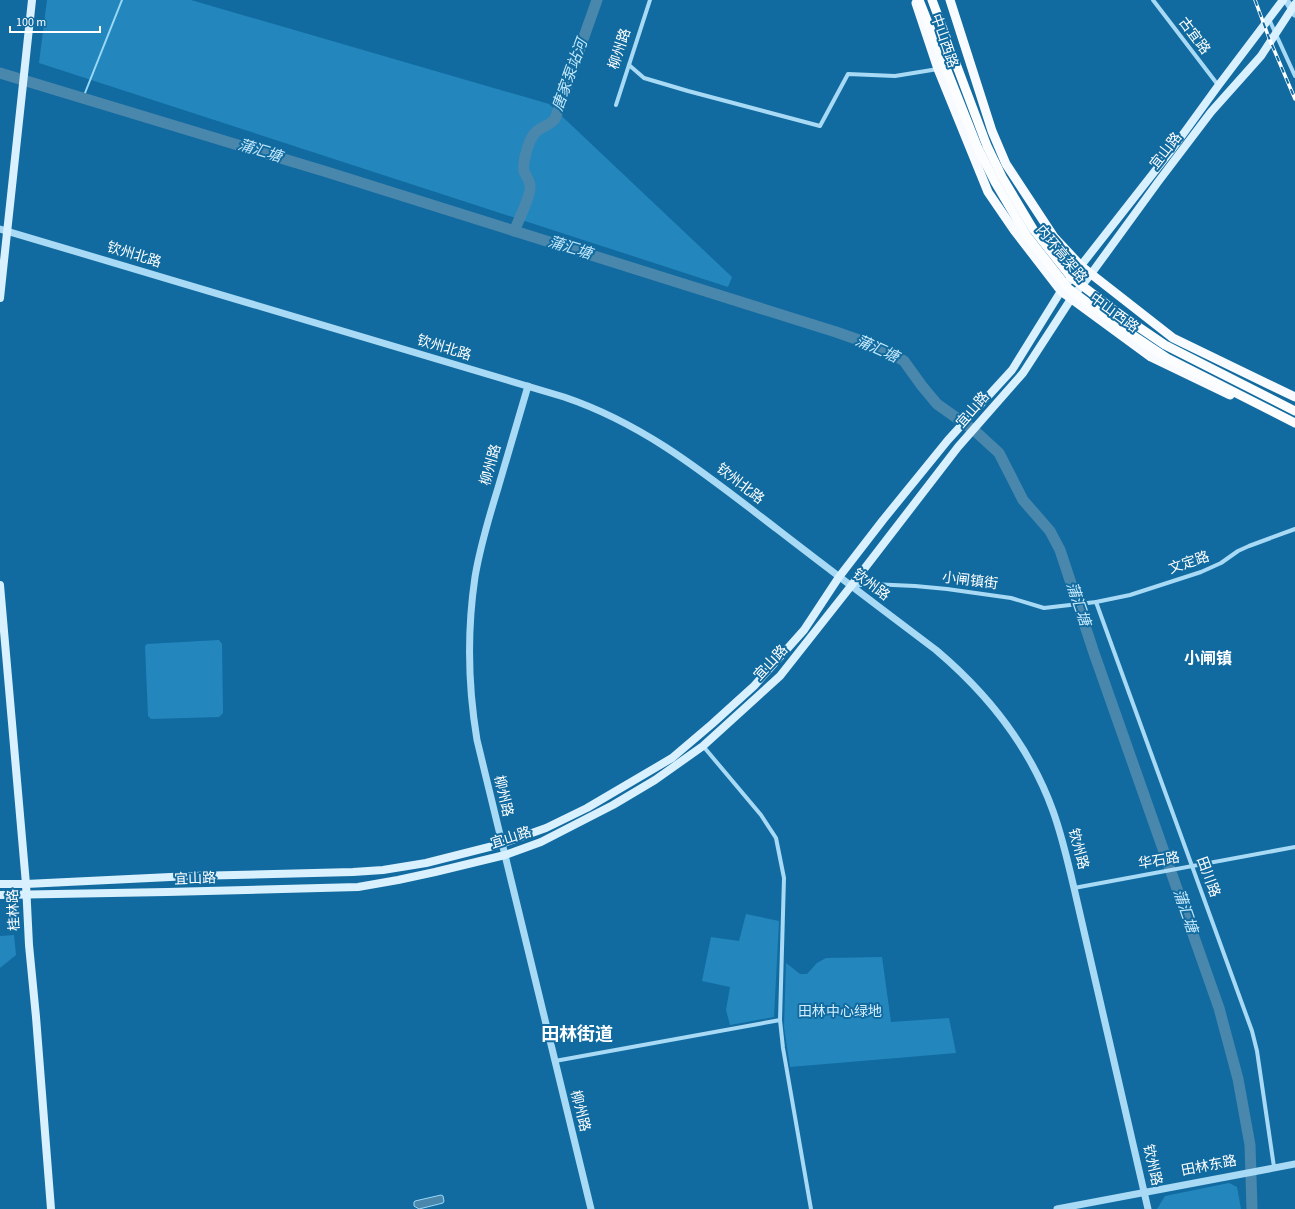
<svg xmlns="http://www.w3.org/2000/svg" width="1295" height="1209" viewBox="0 0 1295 1209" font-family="'Source Sans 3','Noto Sans SC',sans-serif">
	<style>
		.green { fill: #2387be }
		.water { fill: #4a87ac; stroke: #9ad8f8 }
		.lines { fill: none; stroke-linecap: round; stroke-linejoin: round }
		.stream { stroke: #9ad8f8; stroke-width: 2 }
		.river { stroke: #4a87ac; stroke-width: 11 }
		.minor { stroke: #a8daf5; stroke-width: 4 }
		.tertiary { stroke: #a8daf5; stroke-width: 7 }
		.secondary { stroke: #d9f0fe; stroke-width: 8 }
		.primary { stroke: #f7fbff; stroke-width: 9 }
		.rail-casing { stroke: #fff; stroke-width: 3.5 }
		.rail { stroke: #116ba0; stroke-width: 2; stroke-dasharray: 6; stroke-linecap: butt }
		.trunk-bridge { stroke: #fbfdff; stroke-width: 9 }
		.labels { text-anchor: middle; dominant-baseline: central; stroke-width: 4; stroke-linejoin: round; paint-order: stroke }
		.street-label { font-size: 14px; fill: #fff; stroke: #116ba0 }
		.park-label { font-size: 14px; fill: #d1eefe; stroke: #116ba0 }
		.water-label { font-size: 15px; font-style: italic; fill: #c4e9fc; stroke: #116ba0 }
		.quarter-label { font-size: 16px; font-weight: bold; fill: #fff; stroke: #116ba0 }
		.district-label { font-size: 18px; font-weight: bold; fill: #fff; stroke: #116ba0 }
	</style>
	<rect width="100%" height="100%" fill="#116ba0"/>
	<g class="green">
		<polygon points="47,0 191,0 549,104 732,277 728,287 39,63"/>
		<polygon points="219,640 222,644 223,713 219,717 151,719 148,716 145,646 147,644"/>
		<polygon points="746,914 779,921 774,1017 730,1025 726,1010 730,987 702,981 711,937 739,941"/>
		<polygon points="14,935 16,955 0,968 0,936"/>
		<polygon points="882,957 891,1022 949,1018 956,1053 790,1067 784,1027 786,963 800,974 807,974 817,963 826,958"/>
		<polygon points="1229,1183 1237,1187 1241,1209 1157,1209 1165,1196"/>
	</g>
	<polygon class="water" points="441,1195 443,1196 444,1201 443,1203 419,1209 414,1206 414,1202 415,1201"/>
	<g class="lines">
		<polyline class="stream" points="83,98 122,0"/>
		<g class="river">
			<polyline points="0,73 327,172 836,332 882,348 904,361 922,386 937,404 975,431 999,453 1023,500 1050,531 1060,550 1094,653 1219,1008 1238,1079 1250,1145 1252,1209"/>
			<path d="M514 231C518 222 530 197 530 188 531 181 526 177 524 171 522 163 529 139 535 133 541 126 548 127 555 119L597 0"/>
		</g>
		<g class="minor">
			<polyline points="1153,0 1218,85"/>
			<polyline points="1269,19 1295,76"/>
			<polyline points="629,65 644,78 688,91 820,126 848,74 895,76 938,69"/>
			<polyline points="616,105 650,0"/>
			<polyline points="852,586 871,584 915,586 947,589 1011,598 1044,608 1096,602 1130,595 1201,572 1221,563 1238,551 1249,546 1295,529"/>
			<polyline points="1096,602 1252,1031 1257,1051 1274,1167"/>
			<polyline points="703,746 761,815 776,838 784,878 780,1020 783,1048 811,1209"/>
			<polyline points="1074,888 1295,847"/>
			<polyline points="555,1061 780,1020"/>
		</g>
		<g class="tertiary">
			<polyline points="1286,0 1295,14"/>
			<path d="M0 229 564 397C647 425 709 477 777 529 830 570 883 610 936 650 988 694 1030 747 1053 811 1062 836 1068 862 1074 888L1148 1209"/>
			<path d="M528 386C518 420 508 454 498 488 489 517 480 547 475 577 467 631 468 686 477 740L591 1209"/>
			<polyline points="1057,1209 1295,1164"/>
		</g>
		<g class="secondary">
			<polyline points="0,298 32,0"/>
			<polyline points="0,585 26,884 29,945 36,1017 51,1209"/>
			<polyline points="0,884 26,884 191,876 353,872 383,870 426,863 501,844 546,828 587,808 672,758 712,724 754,686 804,630 839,577 883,520 948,440 1012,370 1061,291 1173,148 1218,86 1283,0"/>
			<polyline points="0,895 167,892 358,887 398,880 435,872 505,855 541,842 613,805 655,780 703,746 780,676 851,586 958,447 1023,373 1071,299 1091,274 1158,182 1211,112 1261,56 1295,4"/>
		</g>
		<g class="primary">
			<polyline points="950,0 992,131 1006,164 1054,237 1081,266 1173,338 1295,397"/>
			<polyline points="916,3 938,69 988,192 1014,230 1061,291 1151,357 1230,395"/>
		</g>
		<g class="rail-casing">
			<polyline id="rail" points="1255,0 1269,38 1295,99"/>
		</g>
		<use href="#rail" class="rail"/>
		<g class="trunk-bridge">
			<polyline points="919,0 977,146 995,182 1027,236 1068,288 1116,324 1167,358 1295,423"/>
			<polyline points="932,0 987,146 1002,177 1033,229 1071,277 1118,313 1165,345 1295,411"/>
		</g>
	</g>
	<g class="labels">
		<g class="street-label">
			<text transform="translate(1194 36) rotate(53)">古宜路</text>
			<text transform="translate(944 41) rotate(71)">中山西路</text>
			<text transform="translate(620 49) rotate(-72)">柳州路</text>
			<text transform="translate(1166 151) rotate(-52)">宜山路</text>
			<text transform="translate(1061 254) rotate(50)">内环高架路</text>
			<text transform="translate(134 255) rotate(17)">钦州北路</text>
			<text transform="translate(1114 313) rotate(36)">中山西路</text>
			<text transform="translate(444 348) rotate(17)">钦州北路</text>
			<text transform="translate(973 410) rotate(-49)">宜山路</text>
			<text transform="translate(491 465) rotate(-74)">柳州路</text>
			<text transform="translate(740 484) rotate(38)">钦州北路</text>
			<text transform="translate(1189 563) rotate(-19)">文定路</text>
			<text transform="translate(970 581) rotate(7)">小闸镇街</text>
			<text transform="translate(871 585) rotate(37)">钦州路</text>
			<text transform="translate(771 663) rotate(-47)">宜山路</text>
			<text transform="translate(503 796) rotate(77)">柳州路</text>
			<text transform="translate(511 838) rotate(-18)">宜山路</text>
			<text transform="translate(1078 849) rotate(75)">钦州路</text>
			<text transform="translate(1159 861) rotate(-10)">华石路</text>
			<text transform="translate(1208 877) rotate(70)">田川路</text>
			<text transform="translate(195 879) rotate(-2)">宜山路</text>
			<text transform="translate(14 910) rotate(-93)">桂林路</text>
			<text transform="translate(580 1111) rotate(76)">柳州路</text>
			<text transform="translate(1152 1165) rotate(77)">钦州路</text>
			<text transform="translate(1209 1166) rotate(-11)">田林东路</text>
		</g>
		<g class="park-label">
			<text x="840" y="1012">田林中心绿地</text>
		</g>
		<g class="water-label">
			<text transform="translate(570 75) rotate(-70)">唐家泵站河</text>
			<text transform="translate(260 151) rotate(17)">蒲汇塘</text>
			<text transform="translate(570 248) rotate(17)">蒲汇塘</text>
			<text transform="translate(877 349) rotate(24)">蒲汇塘</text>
			<text transform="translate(1078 604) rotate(71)">蒲汇塘</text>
			<text transform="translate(1185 911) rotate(71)">蒲汇塘</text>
		</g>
		<g class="quarter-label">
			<text x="1208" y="659">小闸镇</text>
		</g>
		<g class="district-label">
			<text x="577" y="1034">田林街道</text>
		</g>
	</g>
	<path d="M10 26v6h90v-6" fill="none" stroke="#ffffff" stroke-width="2"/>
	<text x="16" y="26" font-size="12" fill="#ffffff" stroke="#116ba0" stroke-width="3" paint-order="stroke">100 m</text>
</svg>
